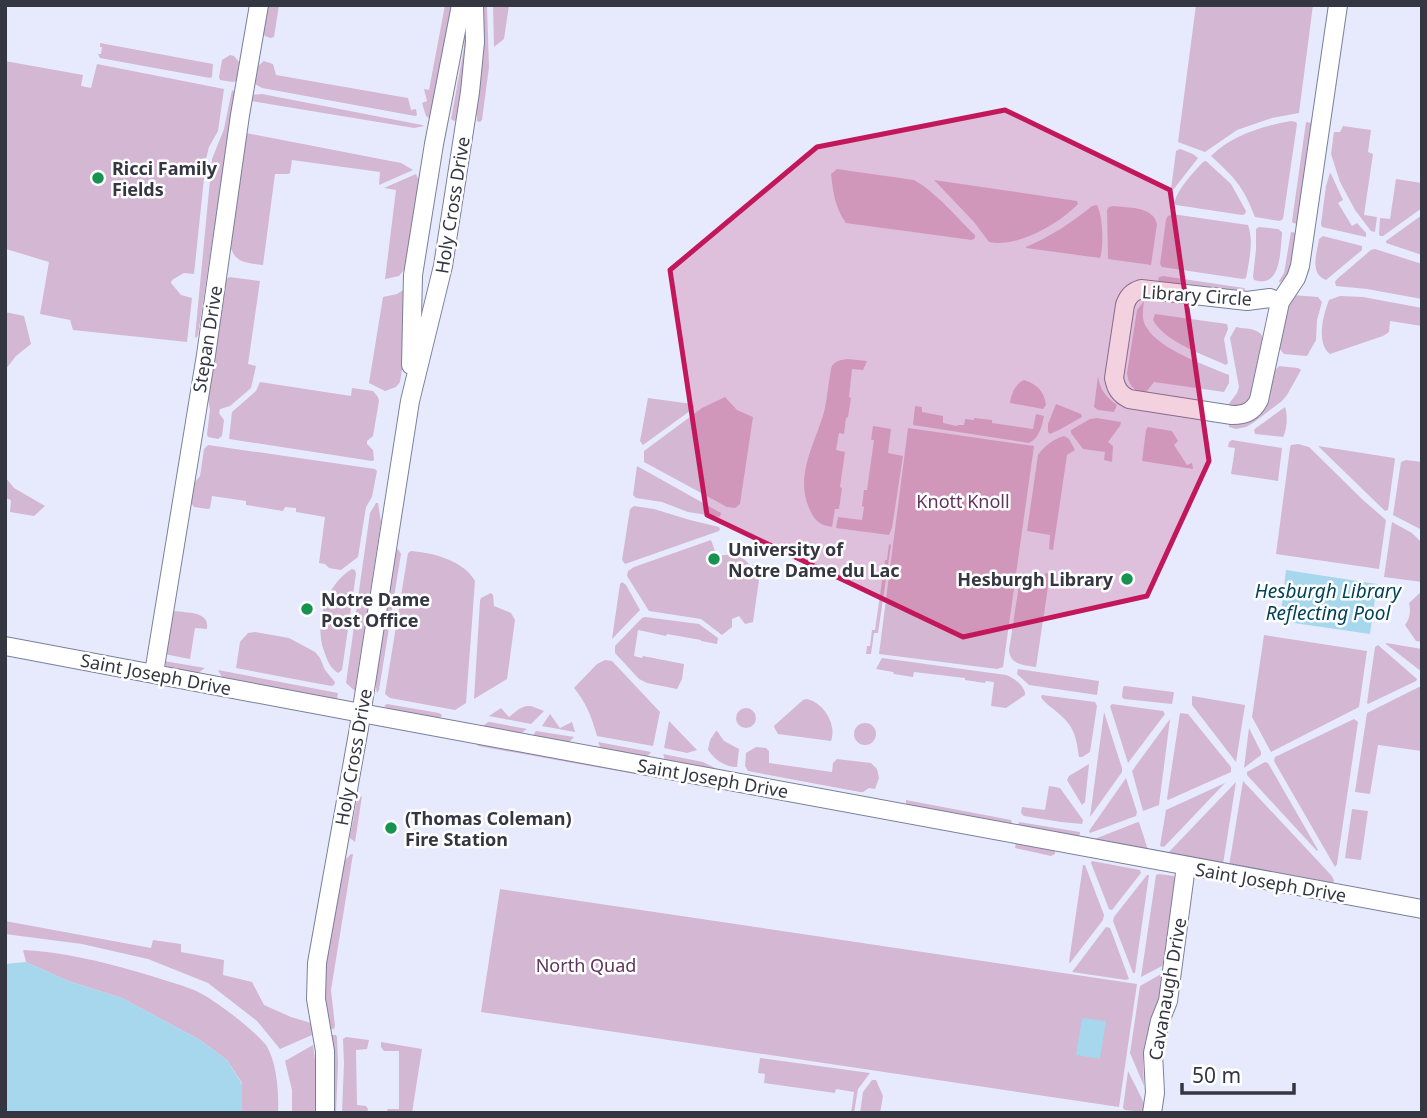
<svg xmlns="http://www.w3.org/2000/svg" width="1427" height="1118" viewBox="0 0 1427 1118" font-family="'Noto Sans',sans-serif">
	<style>
		.green { fill: #d4b7d3 }
		.water { fill: #a7d7ec }
		.lines { fill: none; stroke-linecap: round; stroke-linejoin: round }
		.street-casing { stroke: #7a7f9a; stroke-width: 20 }
		.street { stroke: #fff; stroke-width: 18 }
		.marked { fill: #c2185b; fill-opacity: 0.2; stroke: #c2185b; stroke-width: 5; stroke-linejoin: round }
		.poi-dot { fill: #179350; stroke: #fff; stroke-width: 2.5 }
		.labels { text-anchor: middle; dominant-baseline: central; stroke-width: 5; stroke-linejoin: round; paint-order: stroke }
		.poi-label { font-size: 18px; font-weight: bold; fill: #343642; stroke: #fff; text-anchor: start }
		.street-label { font-size: 18px; fill: #343642; stroke: #fff }
		.park-label { font-size: 18px; fill: #5f345f; stroke: #fff }
		.water-label { font-size: 19px; font-style: italic; fill: #004258; stroke: #fff }
	</style>
	<rect width="100%" height="100%" fill="#e7eafd"/>
	<g class="green">
		<polygon points="268,5 279,5 274,37 270,38 265,36 263,33"/>
		<polygon points="445,5 454,5 432,118 430,119 426,116 422,103 427,101 424,89 429,90"/>
		<polygon points="466,5 469,50 456,120 454,121 451,119 464,48"/>
		<polygon points="479,5 487,5 489,67 482,120 480,122 477,121 477,116 472,110"/>
		<polygon points="493,5 509,5 504,39 494,47"/>
		<polygon points="1196,5 1313,5 1299,113 1272,118 1237,130 1205,152 1178,142"/>
		<polygon points="100,43 213,64 212,77 210,78 100,58 98,54 101,54 102,47 100,47"/>
		<polygon points="230,55 234,56 239,62 237,81 233,82 220,80 219,77 222,60"/>
		<polygon points="5,61 83,75 81,86 91,88 97,64 224,89 218,131 209,147 206,159 194,274 184,273 172,280 171,283 181,295 192,298 187,342 73,330 70,320 40,314 49,262 6,249 5,251"/>
		<polygon points="264,61 273,64 276,75 408,98 411,110 416,109 417,115 415,116 262,88 255,84 258,66"/>
		<polygon points="232,90 235,92 198,335 196,338 195,337 212,159 224,129"/>
		<polygon points="262,94 422,125 424,126 414,128 251,101 252,95"/>
		<path d="M1291 121 1296 122 1297 124 1283 219 1280 221 1255 217C1243 186 1235 178 1211 156 1232 135 1262 126 1291 121Z"/>
		<polygon points="1306,122 1312,123 1298,224 1293,223 1292,221"/>
		<polygon points="1343,126 1371,130 1368,152 1373,154 1364,215 1377,217 1375,232 1371,231 1355,210 1340,182 1331,154 1334,132 1340,132"/>
		<path d="M246 133 401 163 413 170 379 185 380 172 292 160 290 173 288 174H275L263 265C247 263 234 263 230 245Z"/>
		<polygon points="1180,149 1193,154 1198,158 1173,190 1171,189 1176,151"/>
		<path d="M1206 161 1231 184 1246 211 1245 214 1242 215 1176 205 1174 203C1178 188 1193 173 1203 162Z"/>
		<path d="M837 169 914 180C936 192 957 218 975 235V238L972 240 846 223C835 208 833 192 831 174Z"/>
		<polygon points="1330,173 1331,174 1343,200 1338,203 1352,226 1357,223 1366,233 1366,237 1322,227 1321,224 1326,186"/>
		<polygon points="416,174 421,185 411,261 399,276 385,279 396,190 384,188"/>
		<polygon points="1396,179 1422,183 1422,208 1383,236 1380,236 1379,234 1380,218 1390,219"/>
		<path d="M934 180 1077 201 1078 204C1059 224 1017 248 989 242L974 222Z"/>
		<path d="M1097 205C1103 216 1104 247 1100 258L1026 248V247C1050 237 1071 223 1092 206Z"/>
		<path d="M1113 206C1128 208 1153 206 1157 224L1151 265 1108 259 1107 210 1109 207Z"/>
		<path d="M1172 214 1248 225C1254 240 1249 262 1246 278L1243 279 1162 267 1160 264 1166 220 1167 217Z"/>
		<polygon points="1422,215 1422,255 1386,243 1386,241"/>
		<path d="M1259 227 1278 229 1282 232V235C1280 252 1281 289 1254 280L1253 277 1256 249V229Z"/>
		<path d="M1291 232 1297 233C1294 250 1294 271 1280 283L1279 281 1284 273Z"/>
		<path d="M1323 236 1362 246V250L1326 280C1309 274 1317 253 1319 239Z"/>
		<polygon points="1375,249 1422,264 1422,299 1367,289 1336,286 1335,282 1337,279 1371,250"/>
		<polygon points="1163,276 1244,288 1245,290 1243,293 1158,281 1159,277"/>
		<polygon points="229,277 260,281 248,364 256,366 251,388 230,406 220,409 219,413 224,420 222,436 218,439 208,437 207,434 210,410 207,392 224,282"/>
		<polygon points="408,287 409,326 400,382 396,387 385,391 369,383 383,297 397,294"/>
		<polygon points="1292,295 1318,297 1322,302 1317,320 1316,340 1307,356 1284,354 1278,347 1285,309"/>
		<path d="M1340 296 1363 297 1422 308V326L1390 321 1389 332 1383 336 1330 354C1316 343 1323 315 1329 300Z"/>
		<path d="M1144 301C1143 310 1141 320 1147 328 1159 349 1207 366 1229 375V383L1224 392 1154 382 1147 391 1142 394C1132 389 1128 383 1127 373L1137 310Z"/>
		<polygon points="5,312 24,316 31,344 16,356 5,370"/>
		<path d="M1155 314 1227 324 1228 329 1224 339 1228 363 1226 365C1204 355 1165 342 1153 320Z"/>
		<path d="M1236 327C1246 329 1260 328 1263 338L1250 398 1246 404 1239 407 1228 405 1237 393 1239 387 1230 338Z"/>
		<path d="M847 359 867 361 863 370 852 369 849 397 851 398 848 417 846 418 844 434 839 433 836 450 845 452 840 487 842 488 839 509H835L832 527C819 525 814 520 809 508 794 474 817 441 825 408 827 400 830 370 832 366 835 361 841 360 847 359Z"/>
		<polygon points="1279,366 1298,368 1301,370 1287,395 1282,401 1253,423 1246,427 1236,429 1229,427 1229,423 1236,424 1248,421 1273,373"/>
		<path d="M1098 376C1100 390 1106 397 1117 405L1114 412 1098 410 1094 407Z"/>
		<path d="M1024 380C1037 384 1044 391 1046 405L1043 409 1010 403C1011 394 1015 384 1024 380Z"/>
		<polygon points="260,382 351,396 352,388 373,391 378,397 379,401 373,436 367,441 367,444 373,450 374,460 372,461 229,439 232,412 256,391"/>
		<polygon points="725,397 737,410 753,417 740,504 735,508 727,507 644,462 644,451 702,408"/>
		<polygon points="648,398 692,404 694,406 694,408 643,445 640,441"/>
		<polygon points="1056,404 1081,414 1082,417 1059,430 1050,434 1048,432 1048,424"/>
		<path d="M915 406 922 407V412L943 416V423L957 426 958 425H964L965 419 974 420V418L992 420V423L1033 429 1036 414 1044 416C1042 426 1039 439 1029 443L913 425Z"/>
		<path d="M1285 407C1288 415 1287 430 1283 437L1255 434 1254 430 1256 428Z"/>
		<polygon points="1097,418 1121,422 1120,426 1108,442 1113,446 1112,462 1104,460 1105,452 1083,449 1071,433 1071,430 1090,419"/>
		<polygon points="873,426 891,429 888,453 903,456 892,528 889,535 836,528 838,517 862,520 864,507 862,506 864,490 867,490 874,440 871,440"/>
		<polygon points="1148,427 1172,431 1178,441 1174,445 1187,465 1192,463 1193,469 1142,461 1146,430"/>
		<polygon points="908,428 1034,446 1003,667 997,669 879,654"/>
		<path d="M1064 436 1069 439 1075 450 1067 455 1053 550 1049 549 1050 535 1027 531 1038 455C1043 447 1055 438 1064 436Z"/>
		<polygon points="1232,440 1282,448 1278,481 1231,474 1235,448 1228,447 1229,442"/>
		<polygon points="1298,444 1309,447 1363,500 1386,520 1379,569 1276,554 1290,448 1291,445"/>
		<polygon points="208,445 375,469 377,471 372,497 366,507 358,557 341,570 329,568 325,564 319,563 325,517 296,512 296,508 285,507 283,511 246,505 246,501 212,496 210,508 208,509 194,507 189,500 192,486 200,476 204,449"/>
		<polygon points="1318,446 1394,458 1395,459 1388,510 1385,511"/>
		<polygon points="1406,460 1422,462 1422,530 1393,515 1401,462"/>
		<polygon points="637,466 721,513 720,517 688,512 662,502 636,498 633,495"/>
		<polygon points="5,477 14,488 45,506 34,516 10,512 11,500 5,498"/>
		<polygon points="376,503 378,503 381,522 355,691 346,683 370,513"/>
		<polygon points="634,506 654,509 690,520 719,527 720,529 719,531 625,564 622,560 630,509"/>
		<polygon points="1392,522 1412,533 1422,543 1422,582 1384,577"/>
		<polygon points="711,540 717,556 734,554 741,556 750,565 761,566 753,622 745,624 739,616 732,619 732,627 722,635 701,619 649,611 627,576 628,571 634,567"/>
		<polygon points="889,544 891,545 878,633 874,633 871,654 866,654 867,646 870,646 872,630 875,630 885,560 887,560"/>
		<polygon points="398,549 401,554 379,690 377,693 375,682 395,554"/>
		<path d="M411 551C433 553 463 560 475 581L466 703 455 710 390 698 385 694 408 553Z"/>
		<path d="M352 569 355 570 356 574 342 670 338 673C330 668 327 660 324 651 314 623 326 584 352 569Z"/>
		<path d="M1045 573 1050 574 1036 667C1024 665 1010 665 1009 650L1019 585 1042 589Z"/>
		<polygon points="622,582 626,585 640,610 612,639 620,584"/>
		<path d="M1422 591V642L1416 641 1405 625C1410 618 1411 612 1409 603Z"/>
		<polygon points="491,593 493,595 494,606 511,613 515,620 507,679 474,699 480,601 481,598"/>
		<path d="M174 611C187 613 210 611 207 629L195 628 190 659 164 654 171 612Z"/>
		<polygon points="645,617 699,624 718,638 717,644 701,641 701,640 667,634 666,636 638,630 634,656 642,658 643,656 684,664 682,679 677,689 647,683 639,679 615,653 615,646 642,618"/>
		<polygon points="255,632 289,638 315,652 320,658 325,670 335,682 334,685 331,686 236,668 240,642 248,633"/>
		<polygon points="1264,635 1367,651 1359,707 1271,752 1252,717"/>
		<polygon points="1386,643 1422,649 1422,672 1386,644"/>
		<polygon points="1378,645 1417,679 1416,681 1368,704 1367,703 1375,647"/>
		<path d="M882 658 1006 675C1013 677 1026 687 1025 695L1006 708 991 706 994 682 986 681 985 683 965 680V678L914 672 913 677 894 674 893 672 876 669Z"/>
		<path d="M605 660 612 661 660 712 653 746 597 736C592 718 586 702 574 688L597 664Z"/>
		<polygon points="164,661 205,668 198,673 169,667 166,666"/>
		<polygon points="1018,669 1099,681 1097,695 1029,685 1017,674"/>
		<polygon points="218,670 338,693 337,699 225,678 222,677"/>
		<polygon points="1125,686 1173,692 1174,693 1172,704 1124,699 1122,697 1123,687"/>
		<polygon points="1419,687 1422,687 1422,751 1378,745 1370,794 1355,792 1367,713"/>
		<path d="M1042 695 1095 702 1097 706 1090 752 1082 757H1079C1076 736 1074 726 1058 713 1052 707 1045 704 1041 697Z"/>
		<polygon points="1192,696 1245,705 1236,762 1192,705"/>
		<path d="M807 699C824 703 837 725 831 741L778 734 774 727 775 725 803 700Z"/>
		<polygon points="387,704 439,713 442,715 441,717 434,718 390,710 384,706"/>
		<polygon points="1112,704 1163,711 1165,714 1128,763 1110,706"/>
		<polygon points="526,706 531,706 544,711 531,724 489,716 501,708 509,717 519,709"/>
		<circle cx="746" cy="718" r="10"/>
		<polygon points="1104,712 1122,768 1122,772 1090,817"/>
		<polygon points="1180,713 1188,714 1231,767 1231,772 1168,800 1167,799"/>
		<polygon points="550,714 560,728 572,722 575,732 542,726"/>
		<polygon points="1170,719 1159,805 1143,811 1132,771"/>
		<polygon points="1354,719 1358,722 1337,864 1335,867 1274,761 1275,757"/>
		<polygon points="669,721 697,750 687,753 664,748"/>
		<polygon points="488,722 490,722 527,729 520,734 482,727"/>
		<circle cx="865" cy="734" r="11"/>
		<polygon points="1249,728 1261,752 1261,755 1244,768"/>
		<polygon points="536,731 574,737 568,743 535,737 534,734"/>
		<path d="M716 731H717L724 741 739 749 737 767C725 767 715 760 708 750L710 740Z"/>
		<polygon points="476,742 692,782 691,784 478,746"/>
		<polygon points="598,742 651,752 647,757 644,757 601,749"/>
		<polygon points="756,747 766,748 769,751 769,763 832,772 833,763 837,759 871,763 877,769 879,778 875,789 869,788 863,792 860,792 748,771 745,766 746,753"/>
		<polygon points="663,754 703,762 721,771 665,760"/>
		<polygon points="1265,762 1268,763 1318,850 1317,851 1247,775 1247,772"/>
		<polygon points="1089,764 1085,802 1082,805 1067,780 1069,776"/>
		<polygon points="1126,778 1137,812 1136,816 1090,833 1089,831"/>
		<polygon points="1243,781 1331,875 1334,880 1333,885 1229,866"/>
		<polygon points="1236,782 1223,864 1167,854"/>
		<polygon points="1225,783 1164,847 1160,846 1166,810"/>
		<polygon points="1049,786 1060,788 1083,820 1082,824 1061,822 1024,816 1021,813 1022,807 1045,810"/>
		<polygon points="362,796 355,842 350,838 350,836 357,800"/>
		<polygon points="906,800 1011,820 1012,823 1010,825 906,806"/>
		<polygon points="1352,809 1368,811 1361,860 1345,858"/>
		<polygon points="1019,822 1080,832 1079,838 1018,826"/>
		<polygon points="1138,822 1139,822 1148,850 1092,840"/>
		<polygon points="1016,841 1055,849 1055,854 1051,856 1015,848"/>
		<polygon points="351,854 353,854 331,990 335,1026 334,1029 331,1029 324,990 325,968 345,860"/>
		<polygon points="1092,861 1140,870 1141,873 1112,910 1109,909 1091,863"/>
		<polygon points="1083,865 1085,865 1104,915 1103,920 1070,963 1069,962"/>
		<polygon points="1158,874 1174,876 1176,884 1164,965 1141,977 1156,875"/>
		<polygon points="1147,875 1149,875 1135,973 1133,973 1113,921 1114,917"/>
		<polygon points="500,889 1137,984 1119,1107 481,1012"/>
		<polygon points="5,921 151,948 153,940 181,944 181,952 224,960 223,975 252,982 264,1005 291,1017 311,1023 312,1035 280,1049 257,1021 208,983 148,959 82,944 5,934"/>
		<polygon points="1106,927 1110,928 1112,933 1129,979 1126,980 1072,972"/>
		<path d="M23 950C63 952 100 961 138 972 157 978 176 983 194 990 213 998 253 1029 266 1045 277 1062 279 1093 278 1113H242V1083L227 1060 200 1040 122 998 68 981 26 962Z"/>
		<polygon points="1163,973 1159,1001 1145,1042 1143,1063 1144,1086 1130,1053 1140,986"/>
		<polygon points="332,1035 336,1035 337,1037 338,1064 336,1113 333,1111 332,1108 334,1081"/>
		<polygon points="346,1037 369,1040 367,1049 356,1050 357,1105 366,1106 368,1109 367,1113 342,1113 344,1063 343,1039"/>
		<polygon points="381,1042 422,1049 412,1113 386,1113 388,1109 399,1109 399,1051 384,1051 381,1047"/>
		<polygon points="313,1045 316,1066 315,1113 292,1113 292,1090 285,1061"/>
		<polygon points="760,1058 870,1073 858,1089 854,1113 851,1113 854,1092 836,1089 835,1093 764,1083 765,1074 758,1073"/>
		<polygon points="1128,1071 1144,1103 1143,1112 1125,1110 1123,1108"/>
		<polygon points="872,1080 876,1080 883,1096 880,1113 860,1113 863,1092"/>
	</g>
	<g class="water">
		<polygon points="1286,570 1377,584 1370,634 1280,621"/>
		<polygon points="26,962 68,981 122,998 200,1040 227,1060 242,1084 242,1113 5,1113 5,964"/>
		<polygon points="1082,1018 1106,1021 1100,1059 1076,1055"/>
	</g>
	<g class="lines">
		<g class="street-casing">
			<g id="street">
				<path d="M1280 302 1270 298 1247 301 1141 289C1132 292 1128 296 1125 305L1114 378C1116 388 1119 394 1129 399L1232 415C1245 415 1253 412 1259 400L1280 302 1296 278 1300 266 1338 5"/>
				<polyline points="411,365 413,275 434,144 461,5"/>
				<polyline points="5,646 361,713 1422,909"/>
				<polyline points="154,673 206,355 240,115 259,5"/>
				<polyline points="325,1113 325,1051 316,999 317,963 359,728 410,401 443,266 470,92 475,42 474,5"/>
				<polyline points="1152,1113 1155,1093 1153,1053 1160,1021 1168,1001 1186,866"/>
			</g>
		</g>
		<use href="#street" class="street"/>
	</g>
	<path class="marked" d="M1005 110 1170 190 1209 461 1147 596 963 637 707 515 670 270 817 147Z"/>
	<g class="poi-dot">
		<circle cx="98" cy="178" r="7"/>
		<circle cx="714" cy="559" r="7"/>
		<circle cx="1127" cy="579" r="7"/>
		<circle cx="307" cy="609" r="7"/>
		<circle cx="391" cy="828" r="7"/>
	</g>
	<g class="labels">
		<g class="poi-label">
			<text x="112" y="168">Ricci Family<tspan x="112" dy="21">Fields</tspan></text>
			<text x="728" y="549">University of<tspan x="728" dy="21">Notre Dame du Lac</tspan></text>
			<text x="1113" y="579" text-anchor="end">Hesburgh Library</text>
			<text x="321" y="599">Notre Dame<tspan x="321" dy="21">Post Office</tspan></text>
			<text x="405" y="818">(Thomas Coleman)<tspan x="405" dy="21">Fire Station</tspan></text>
		</g>
		<g class="street-label">
			<text transform="translate(452 205) rotate(-81)">Holy Cross Drive</text>
			<text transform="translate(1197 295) rotate(4)">Library Circle</text>
			<text transform="translate(207 339) rotate(-81)">Stepan Drive</text>
			<text transform="translate(156 674) rotate(11)">Saint Joseph Drive</text>
			<text transform="translate(353 757) rotate(-80)">Holy Cross Drive</text>
			<text transform="translate(713 778) rotate(10)">Saint Joseph Drive</text>
			<text transform="translate(1271 882) rotate(10)">Saint Joseph Drive</text>
			<text transform="translate(1167 989) rotate(-80)">Cavanaugh Drive</text>
		</g>
		<g class="park-label">
			<text x="963" y="501">Knott Knoll</text>
			<text x="586" y="965">North Quad</text>
		</g>
		<g class="water-label">
			<text x="1328" y="591">Hesburgh Library<tspan x="1328" dy="22">Reflecting Pool</tspan></text>
		</g>
	</g>
	<rect width="1427" height="1118" fill="none" stroke="#343642" stroke-width="14"/>
	<path d="M1182 1083v10h112v-10" fill="none" stroke="#343642" stroke-width="3.5"/>
	<text x="1192" y="1083" font-size="21" fill="#343642" stroke="#ffffff" stroke-width="5" paint-order="stroke">50 m</text>
</svg>
